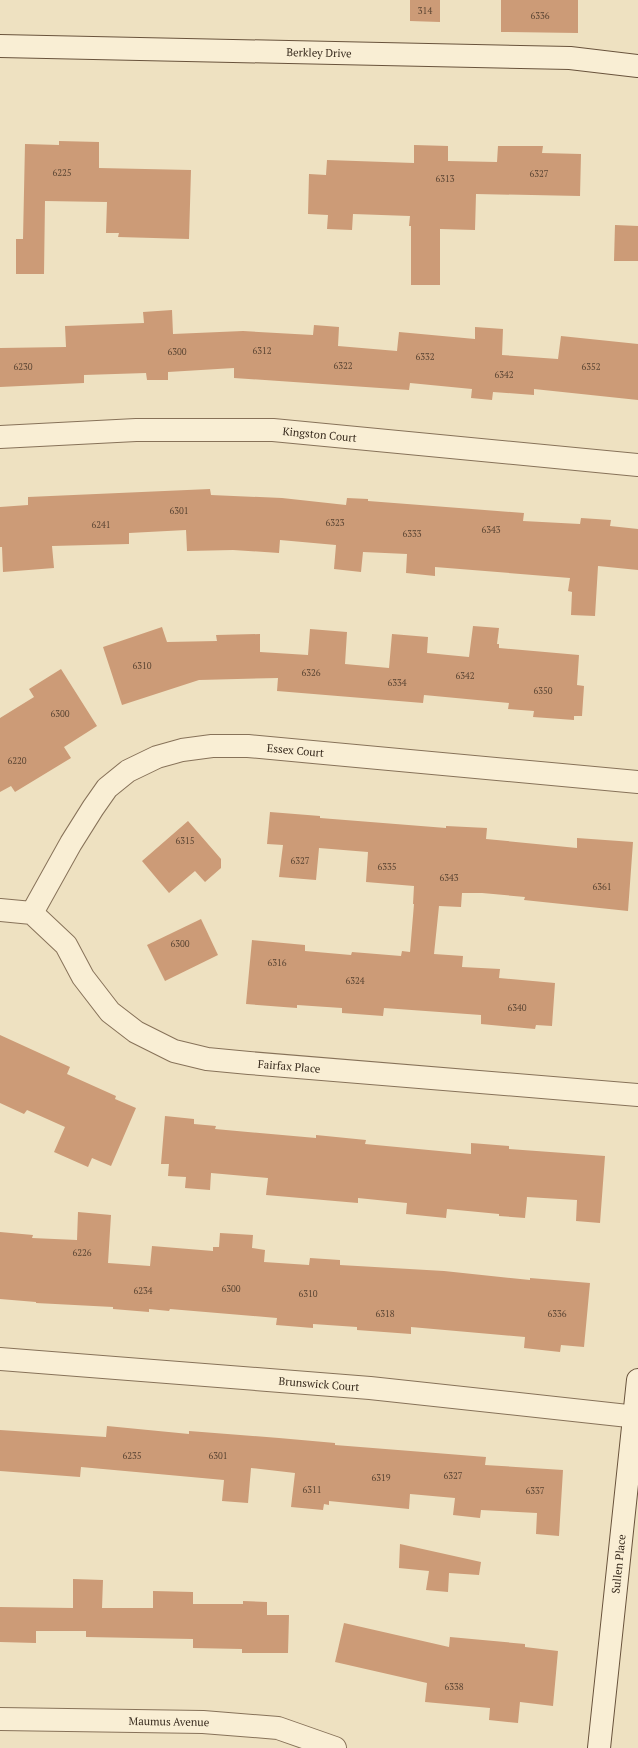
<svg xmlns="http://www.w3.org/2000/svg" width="638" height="1748" viewBox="0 0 638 1748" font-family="'PT Serif',serif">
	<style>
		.building { fill: #cc9b77 }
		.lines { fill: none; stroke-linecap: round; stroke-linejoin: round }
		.street-casing { stroke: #877259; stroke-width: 24 }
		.secondary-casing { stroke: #69533c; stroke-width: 24 }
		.street { stroke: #f9eed4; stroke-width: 22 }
		.secondary { stroke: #f9eed4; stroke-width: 22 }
		.labels { text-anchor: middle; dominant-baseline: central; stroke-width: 3; stroke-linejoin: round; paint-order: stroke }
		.number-label { font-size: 9px; fill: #5c4634 }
		.street-label { font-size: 11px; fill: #372a1d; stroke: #f5ebd0 }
	</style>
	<rect width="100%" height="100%" fill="#eee1c1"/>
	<g class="building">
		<polygon points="410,0 440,0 440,22 410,21"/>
		<polygon points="501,0 578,0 578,33 501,32"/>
		<polygon points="59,141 99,142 99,168 191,170 189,239 118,237 119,233 106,233 107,202 45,201 44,274 16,274 16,239 23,239 25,144 59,145"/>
		<polygon points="414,145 448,146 448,161 497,162 498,146 543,146 542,153 581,154 580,196 476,194 475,230 440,229 440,285 411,285 411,226 409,226 410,216 353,214 352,230 327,229 328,215 308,214 309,174 326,175 327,160 414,163"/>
		<polygon points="615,225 638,226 638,261 614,261"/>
		<polygon points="172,310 173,334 243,331 313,335 314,325 339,327 338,346 397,351 399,332 475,339 475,327 503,329 502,355 558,359 561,336 638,344 638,400 534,389 534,395 493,392 492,400 471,398 472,389 410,383 409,390 234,378 234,368 168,372 168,380 147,380 146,373 84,375 84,383 0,387 0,348 66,347 65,326 144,323 143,312"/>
		<polygon points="210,489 211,495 282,498 346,505 347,498 368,499 368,501 524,513 523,521 580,524 581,518 611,520 610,526 638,529 638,570 598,566 595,616 571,615 572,592 568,591 570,578 435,567 435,576 406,573 407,554 363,552 361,572 334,569 336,545 280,540 279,553 233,550 187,551 186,530 129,533 129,544 52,546 54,568 3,572 2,547 0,547 0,507 28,505 28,497"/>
		<polygon points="473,626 499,628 497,644 499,644 499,648 579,655 577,685 584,686 582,716 574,716 574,720 533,717 534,711 508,709 509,703 424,695 423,703 277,691 278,678 199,680 122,705 103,647 162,627 167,642 217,641 216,635 260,634 260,652 308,655 310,629 347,632 345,664 389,668 392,634 428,637 427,653 469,657"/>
		<polygon points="61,669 97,726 64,747 71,758 15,792 11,786 0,792 0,718 34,697 29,689"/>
		<polygon points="270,812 320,816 320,818 446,828 446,826 487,828 486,839 577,848 577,838 633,842 628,911 524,900 525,897 482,893 462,893 461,907 439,906 434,954 463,956 462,967 500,969 499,978 555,983 552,1026 536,1025 535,1029 481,1024 481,1015 384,1008 383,1016 342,1013 342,1008 297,1005 297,1008 246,1004 252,940 305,945 305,951 351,955 352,952 401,956 402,951 410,952 414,904 413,904 414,886 366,882 368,852 319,848 316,880 279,877 283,845 267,844"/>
		<polygon points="188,821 221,859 221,868 205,882 195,871 169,893 142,861"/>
		<polygon points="201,919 218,955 165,981 147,945"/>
		<polygon points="0,1035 70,1067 67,1074 116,1096 115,1099 136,1108 111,1166 92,1158 88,1167 54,1152 65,1127 27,1110 24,1114 0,1103"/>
		<polygon points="165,1116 194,1119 194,1124 216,1126 215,1129 316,1138 316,1135 366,1140 365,1144 471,1154 471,1143 509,1146 509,1149 605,1156 600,1223 576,1221 577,1200 527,1197 525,1218 499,1216 499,1214 447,1209 446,1218 406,1214 407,1203 358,1198 358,1203 266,1195 268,1178 211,1173 210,1190 185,1188 186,1177 168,1176 169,1164 161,1164"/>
		<polygon points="78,1212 111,1215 108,1263 150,1266 152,1246 213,1251 213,1247 219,1247 220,1233 253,1235 252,1248 265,1250 264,1262 309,1265 310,1258 340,1260 340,1265 444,1271 530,1280 530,1278 590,1283 584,1347 561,1345 560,1352 524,1348 525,1337 411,1327 411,1334 357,1330 357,1327 313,1324 313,1328 276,1325 277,1318 170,1309 169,1311 149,1309 149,1312 113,1309 113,1307 36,1303 36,1302 0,1299 0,1232 33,1235 32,1238 77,1240"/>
		<polygon points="107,1426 189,1434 189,1431 279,1438 335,1443 335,1445 486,1457 485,1465 563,1470 559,1536 536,1534 537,1513 481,1510 480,1518 453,1515 455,1498 410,1494 409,1509 329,1501 329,1505 324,1504 323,1510 291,1507 295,1473 251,1468 248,1503 222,1501 224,1480 81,1467 80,1477 0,1471 0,1430 106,1437"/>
		<polygon points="400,1544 481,1562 479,1575 449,1573 448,1592 426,1590 429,1571 399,1568"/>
		<polygon points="73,1579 103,1580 102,1608 153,1608 153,1591 193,1592 193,1604 243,1604 243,1601 267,1602 267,1615 289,1615 288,1653 242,1653 242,1649 193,1648 193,1639 86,1637 86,1631 36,1631 36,1643 0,1642 0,1607 73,1608"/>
		<polygon points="344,1623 449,1647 450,1637 525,1644 525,1647 558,1651 553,1706 520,1702 518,1723 489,1720 490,1708 425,1702 427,1683 335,1662"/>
	</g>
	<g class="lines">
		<g class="street-casing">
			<g id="street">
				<path id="s1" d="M0 437 136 430H273L638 465"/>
				<path id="s2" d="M0 910 32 913 66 945 83 977 110 1012 136 1032 174 1051 207 1059 249 1063 638 1095"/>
				<path id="s3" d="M32 913 71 843 93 808 107 788 128 771 157 757 182 750 212 746H248L638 782"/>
				<path id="s4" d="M0 1359 370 1388 638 1417"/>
				<path id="s5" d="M0 1719 203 1722 278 1728 335 1748"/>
			</g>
		</g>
		<g class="secondary-casing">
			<g id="secondary">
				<path id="s6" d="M0 46 570 58 638 66"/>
				<path id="s7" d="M599 1748 638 1380"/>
			</g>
		</g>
		<use href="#street" class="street"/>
		<use href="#secondary" class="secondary"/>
	</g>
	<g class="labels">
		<g class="number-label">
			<text x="425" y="11">314</text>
			<text x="540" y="16">6336</text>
			<text x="62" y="173">6225</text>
			<text x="539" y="174">6327</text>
			<text x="445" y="179">6313</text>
			<text x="262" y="351">6312</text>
			<text x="177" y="352">6300</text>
			<text x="425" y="357">6332</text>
			<text x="343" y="366">6322</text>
			<text x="23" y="367">6230</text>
			<text x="591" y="367">6352</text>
			<text x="504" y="375">6342</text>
			<text x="179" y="511">6301</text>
			<text x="335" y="523">6323</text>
			<text x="101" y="525">6241</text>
			<text x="491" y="530">6343</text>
			<text x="412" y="534">6333</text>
			<text x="142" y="666">6310</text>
			<text x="311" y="673">6326</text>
			<text x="465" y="676">6342</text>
			<text x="397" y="683">6334</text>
			<text x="543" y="691">6350</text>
			<text x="60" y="714">6300</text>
			<text x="17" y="761">6220</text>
			<text x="185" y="841">6315</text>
			<text x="300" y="861">6327</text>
			<text x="387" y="867">6335</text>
			<text x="449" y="878">6343</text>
			<text x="602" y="887">6361</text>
			<text x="180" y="944">6300</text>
			<text x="277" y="963">6316</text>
			<text x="355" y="981">6324</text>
			<text x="517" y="1008">6340</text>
			<text x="82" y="1253">6226</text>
			<text x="231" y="1289">6300</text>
			<text x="143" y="1291">6234</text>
			<text x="308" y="1294">6310</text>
			<text x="385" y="1314">6318</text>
			<text x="557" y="1314">6336</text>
			<text x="132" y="1456">6235</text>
			<text x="218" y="1456">6301</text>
			<text x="453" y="1476">6327</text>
			<text x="381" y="1478">6319</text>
			<text x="312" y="1490">6311</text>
			<text x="535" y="1491">6337</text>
			<text x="454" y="1687">6338</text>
		</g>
		<g class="street-label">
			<text stroke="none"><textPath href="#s6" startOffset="319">Berkley Drive</textPath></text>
			<text stroke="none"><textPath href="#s1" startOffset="320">Kingston Court</textPath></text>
			<text stroke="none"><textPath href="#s3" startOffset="345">Essex Court</textPath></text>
			<text stroke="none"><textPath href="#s2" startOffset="351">Fairfax Place</textPath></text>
			<text stroke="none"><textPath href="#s4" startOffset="320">Brunswick Court</textPath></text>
			<text stroke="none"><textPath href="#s7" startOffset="185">Sullen Place</textPath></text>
			<text stroke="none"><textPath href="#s5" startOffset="169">Maumus Avenue</textPath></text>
		</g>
	</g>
</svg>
